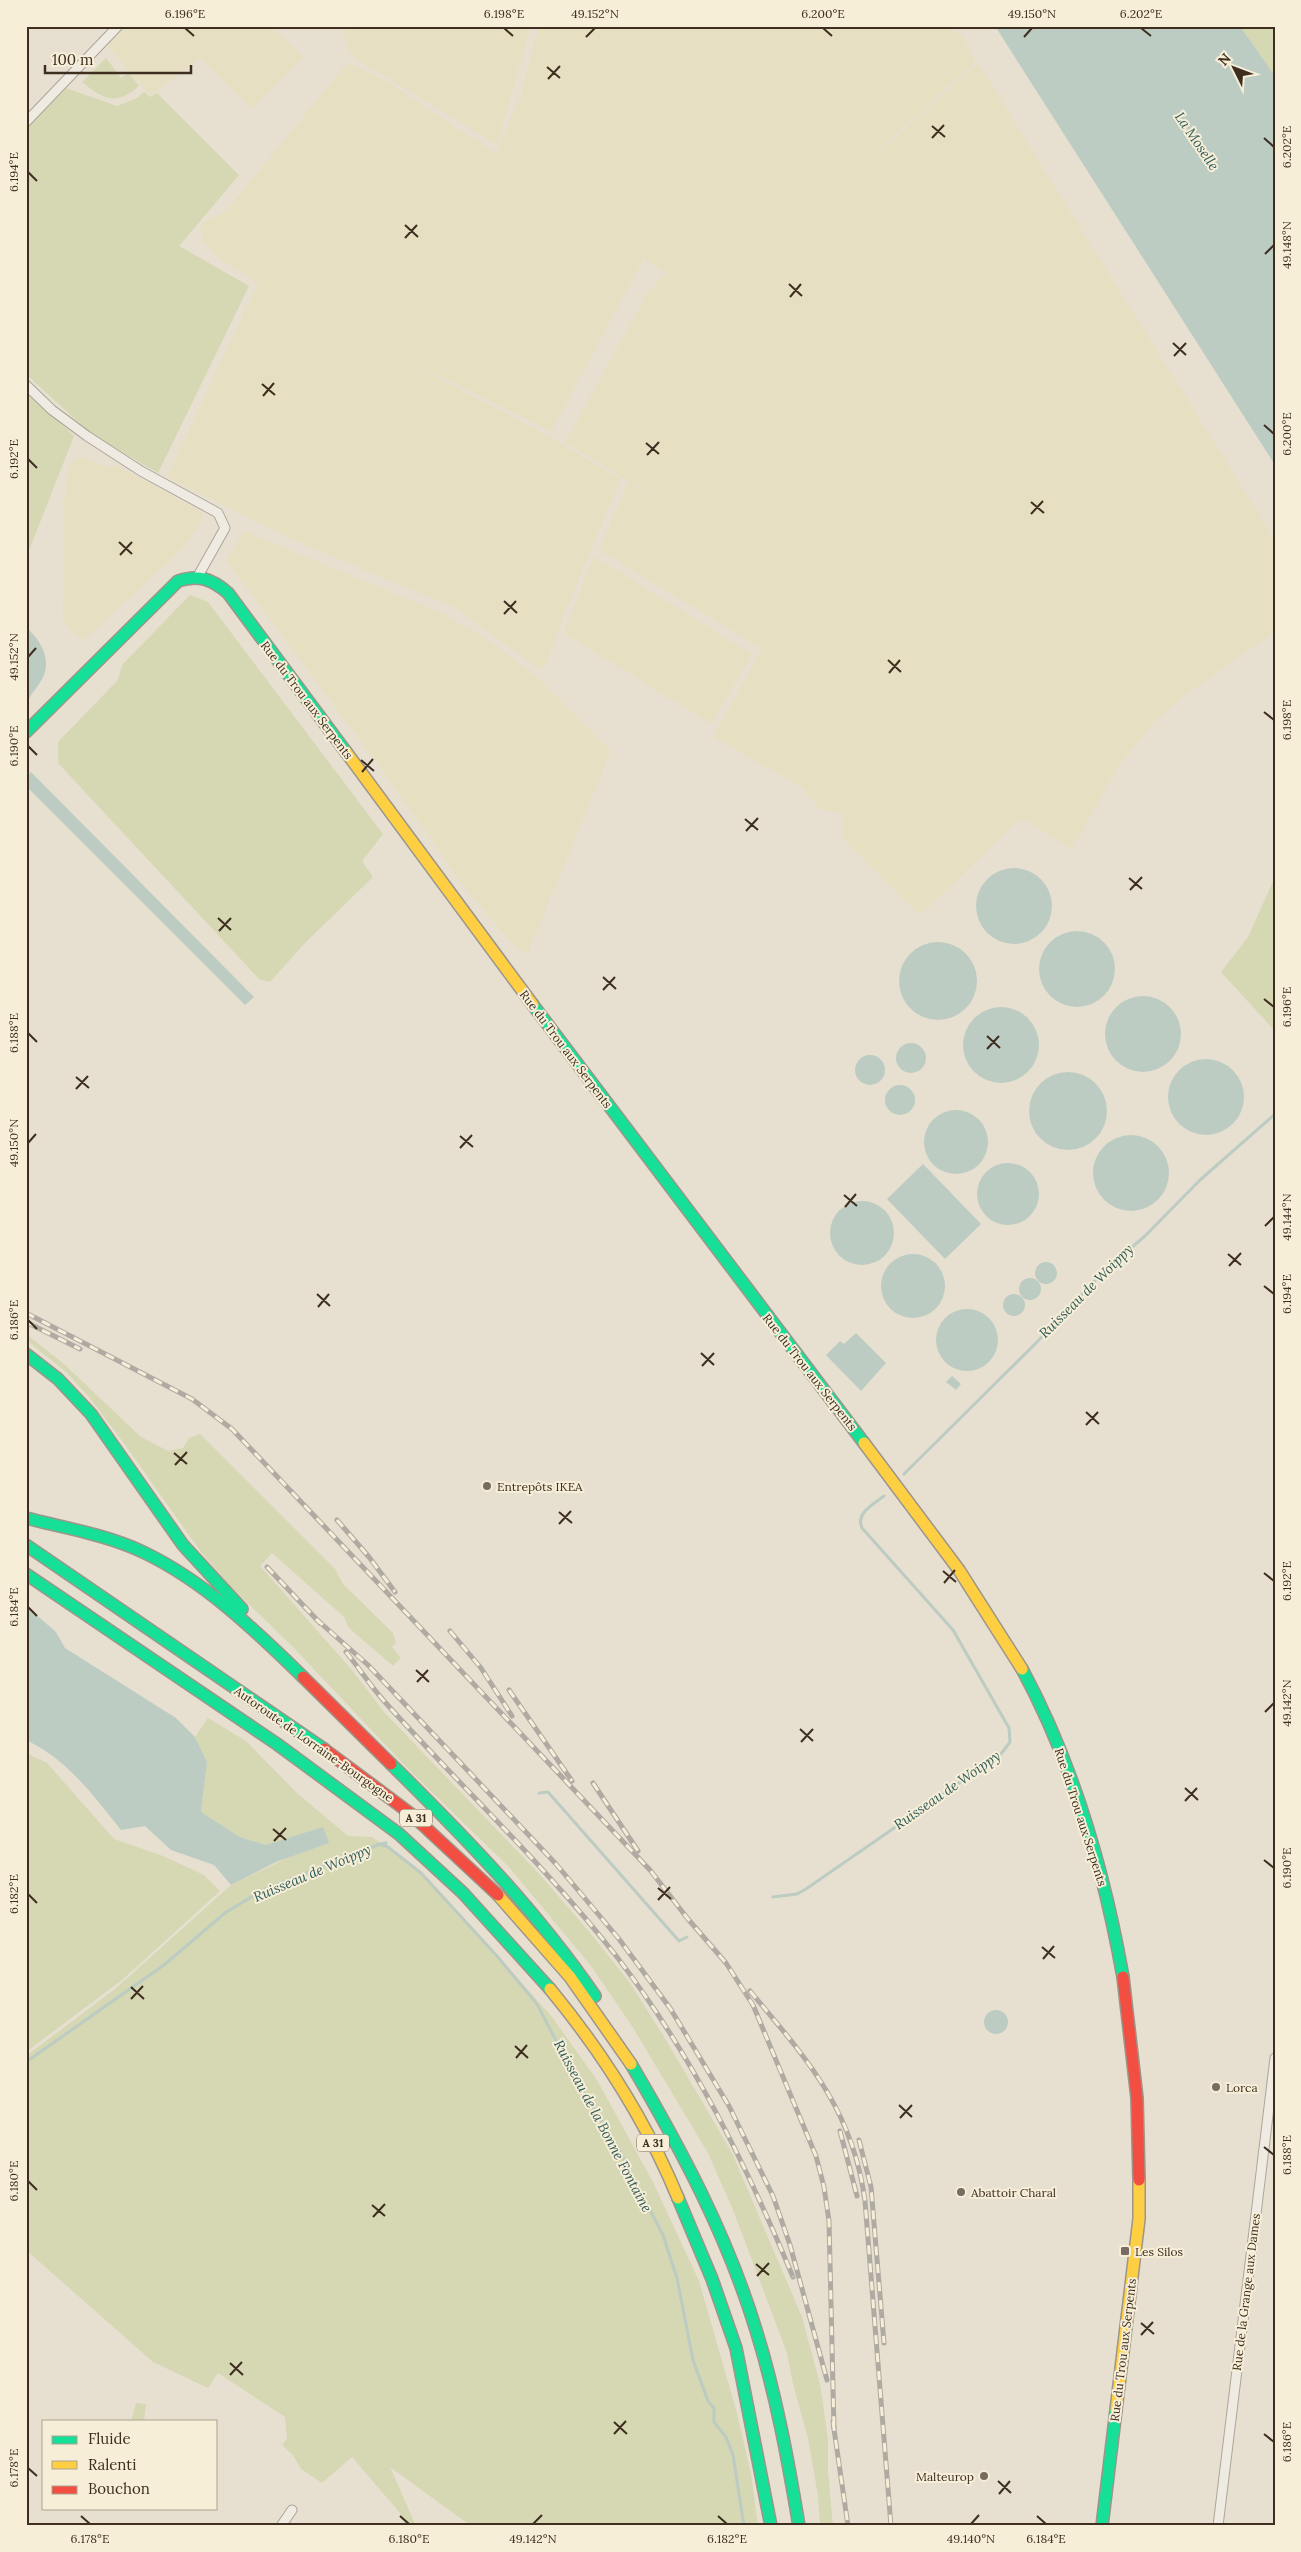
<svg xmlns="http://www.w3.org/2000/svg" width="1301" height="2552" viewBox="0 0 1301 2552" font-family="Lora,serif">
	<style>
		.farmland { fill: #e6dfc2 }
		.green { fill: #d6d7b3 }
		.water { fill: #bcccc2 }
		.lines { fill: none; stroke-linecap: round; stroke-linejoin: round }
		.stream { stroke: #bcccc2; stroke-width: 3 }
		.street-casing { stroke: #ada599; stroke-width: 11 }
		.fast-casing { stroke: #9c958a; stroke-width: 14 }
		.slow-casing { stroke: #9c958a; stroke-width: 14 }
		.jam-casing { stroke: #9c958a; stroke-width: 14 }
		.street { stroke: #efebe3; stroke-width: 9 }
		.fast { stroke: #16e098; stroke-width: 11 }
		.slow { stroke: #ffcf43; stroke-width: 11 }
		.jam { stroke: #f24e42; stroke-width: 11 }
		.rail-casing { stroke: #afaaa2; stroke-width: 5 }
		.rail { stroke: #f7eed8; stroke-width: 3; stroke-dasharray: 9; stroke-linecap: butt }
		.ticks { fill: none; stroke: #3d2e20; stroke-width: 2 }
		.poi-dot { fill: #786c5e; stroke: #f7eed8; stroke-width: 2 }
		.labels { text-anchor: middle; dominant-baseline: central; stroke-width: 4; stroke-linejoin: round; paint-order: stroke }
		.shield { fill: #f7eed8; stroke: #756857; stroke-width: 1 }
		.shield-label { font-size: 11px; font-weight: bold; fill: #3d2e20 }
		.street-label { font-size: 12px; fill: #3d2e20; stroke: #f7eed8 }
		.poi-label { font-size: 12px; fill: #3d2e20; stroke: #f7eed8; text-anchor: start }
		.water-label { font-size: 14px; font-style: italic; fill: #2f5d5a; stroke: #f7eed8 }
		.neatline { fill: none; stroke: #3d2e20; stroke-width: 2 }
		.ticks-label { font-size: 12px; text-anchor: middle; fill: #3d2e20 }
	</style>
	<rect width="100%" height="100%" fill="#e7e0d1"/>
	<g class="farmland">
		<polygon points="125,26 271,26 304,57 252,108 200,58 150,96 108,46"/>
		<polygon points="346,26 531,26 497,145 353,57 342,38"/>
		<polygon points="539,26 950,26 961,35 976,61 801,222 978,63 1275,540 1275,632 1185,695 1154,722 1118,767 1072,849 1021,818 924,912 916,912 840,836 844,825 842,813 821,810 800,786 713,737 762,649 599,550 628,483 734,547 565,442 648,292 665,274 699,297 644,258 551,432 376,345 550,437 621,479 563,617 545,667 538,668 457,609 296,541 167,477 258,283 218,258 202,239 200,229 204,221 227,210 348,62 384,80 496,153 520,97"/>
		<polygon points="82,457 104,466 118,466 203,513 201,523 179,552 84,640 68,628 63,617 64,500 69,468 73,461"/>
		<polygon points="244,531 441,613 486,638 536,676 611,751 528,953 515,947 464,887 387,777 226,560"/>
		<polygon points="594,556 752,654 711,724 564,633"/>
	</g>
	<g class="green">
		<polygon points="1240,26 1275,26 1275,76"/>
		<path d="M106 58 121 78 129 73 139 86C116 106 104 100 82 82Z"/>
		<polygon points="66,88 117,106 137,98 144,92 150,97 157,93 239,175 179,246 249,286 158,473 90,433 26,374 26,129"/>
		<polygon points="26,391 74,436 26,558"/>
		<polygon points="190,595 208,602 383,834 362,861 373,877 305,943 270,982 259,979 58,763 58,742 117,681 123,664"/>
		<polygon points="1275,877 1275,1031 1221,972 1248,937"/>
		<polygon points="26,1334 64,1364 141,1437 168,1451 183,1448 189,1438 200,1434 335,1569 343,1584 393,1633 396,1643 392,1647 401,1658 393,1666 349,1628 344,1617 272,1553 260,1566 352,1670 384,1712 542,1877 591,1934 630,1983 666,2040 732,2153 802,2317 820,2384 828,2440 828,2471 833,2526 820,2526 818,2496 808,2438 793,2384 787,2353 733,2210 708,2153 632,2026 591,1966 509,1867 412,1773 292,1646 231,1587 201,1552 123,1442 89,1397 65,1371 26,1340"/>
		<polygon points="208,1718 246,1741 297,1793 348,1836 372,1837 409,1863 434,1885 552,2017 597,2080 653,2182 699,2281 737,2413 751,2474 758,2526 471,2526 390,2467 416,2526 405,2526 400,2513 352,2457 322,2483 301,2469 293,2455 282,2445 287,2439 285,2417 218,2373 208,2388 153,2362 26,2250 26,2056 115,1989 231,1885 300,1852 292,1838 266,1845 240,1837 201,1812 207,1762 195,1737"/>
		<polygon points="26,1753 47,1763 114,1839 163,1856 204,1875 220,1891 122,1980 26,2052"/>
		<polygon points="136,2403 146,2404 144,2421 131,2421"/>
	</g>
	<g class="water">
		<polygon points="995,26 1240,26 1275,76 1275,465"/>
		<path d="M27 628C43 643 54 664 39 684 34 691 30 696 26 704Z"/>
		<polygon points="31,772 254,997 245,1005 26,786 26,778"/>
		<circle cx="1014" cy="906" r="38"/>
		<circle cx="1077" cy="969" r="38"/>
		<circle cx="938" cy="981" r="39"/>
		<circle cx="1143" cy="1034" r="38"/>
		<circle cx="1001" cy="1045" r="38"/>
		<circle cx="911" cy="1058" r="15"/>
		<circle cx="870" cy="1070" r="15"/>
		<circle cx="1206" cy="1097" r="38"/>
		<circle cx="1068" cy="1111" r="39"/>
		<circle cx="900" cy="1100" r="15"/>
		<circle cx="956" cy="1142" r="32"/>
		<circle cx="1131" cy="1173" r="38"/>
		<circle cx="1008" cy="1194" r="31"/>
		<polygon points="923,1164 981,1224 945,1259 887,1199"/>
		<circle cx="862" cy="1233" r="32"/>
		<circle cx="913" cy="1286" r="32"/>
		<circle cx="1046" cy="1273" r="11"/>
		<circle cx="1030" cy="1289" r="11"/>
		<circle cx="1014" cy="1305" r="11"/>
		<circle cx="967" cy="1340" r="31"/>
		<polygon points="856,1333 886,1363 861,1391 826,1355 840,1341 844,1344"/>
		<polygon points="952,1376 961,1384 956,1390 946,1382"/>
		<path d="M26 1606 56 1632 65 1648 176 1718 195 1737 207 1762 201 1812 240 1837 266 1845 323 1827 329 1843 276 1862 231 1885 214 1865 171 1850 145 1826 121 1830C93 1795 68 1760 26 1740Z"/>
		<circle cx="996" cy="2022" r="12"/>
	</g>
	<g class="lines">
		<g class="stream">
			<polyline points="904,1474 1036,1343 1104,1271 1145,1236 1200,1180 1275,1114"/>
			<polyline points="539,1793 548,1792 679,1941 687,1937"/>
			<polyline points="386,1843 380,1844 388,1847 421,1873 497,1956 537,2004 576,2079 617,2146 663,2235 677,2278 693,2360 708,2401 714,2408 714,2422 726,2437 733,2455 744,2526"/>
			<path d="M773 1897 797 1894 806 1889 1001 1754 1010 1742 1009 1728 953 1630 862 1528C855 1513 874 1504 884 1496"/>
			<polyline points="26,2062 164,1965 225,1913 261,1891 380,1844"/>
		</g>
		<g class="street-casing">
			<g id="street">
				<polyline points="26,122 118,26"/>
				<polyline points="26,385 52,410 87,436 141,471 218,513 225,528 198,576"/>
				<polyline points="281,2526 292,2510"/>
				<polyline points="1218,2526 1275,2058"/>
			</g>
		</g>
		<g class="fast-casing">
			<g id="fast">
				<path d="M26 732 178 581C198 574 212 579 228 593L346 752"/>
				<polyline points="533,1005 864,1443"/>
				<polyline points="26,1354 58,1379 91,1414 183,1545 242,1609"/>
				<path d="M26 1518C65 1528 107 1535 143 1552 204 1581 255 1630 303 1677"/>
				<polyline points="26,1545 324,1749"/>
				<polyline points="26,1574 277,1744 399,1834 463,1893 550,1989"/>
				<path d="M1022 1669C1074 1765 1104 1870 1123 1977"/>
				<path d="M391 1764C465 1837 536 1910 595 1996"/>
				<path d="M631 2064C681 2149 727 2235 756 2330 776 2394 788 2460 799 2526"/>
				<polyline points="678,2198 712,2279 736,2348 771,2526"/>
				<polyline points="1102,2526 1116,2410"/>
			</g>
		</g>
		<g class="slow-casing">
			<g id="slow">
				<polyline points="346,752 533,1005"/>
				<polyline points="864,1443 959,1570 1022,1669"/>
				<polyline points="498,1895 570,1977 631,2064"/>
				<path d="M550 1989C602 2052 647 2123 678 2198"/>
				<polyline points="1116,2410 1139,2219 1139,2180"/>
			</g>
		</g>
		<g class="jam-casing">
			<g id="jam">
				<polyline points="303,1677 391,1764"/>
				<polyline points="324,1749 411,1814 498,1895"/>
				<polyline points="1123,1977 1137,2098 1139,2180"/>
			</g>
		</g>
		<use href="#street" class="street"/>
		<use href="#fast" class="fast"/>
		<use href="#slow" class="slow"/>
		<use href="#jam" class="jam"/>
		<g class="rail-casing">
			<g id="rail">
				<polyline points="26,1313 192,1399 232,1429 650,1870 688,1919 726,1963 753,2005 816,2156 824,2187 829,2221 834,2429"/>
				<polyline points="26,1322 80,1349"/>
				<polyline points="337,1520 369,1557 395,1592"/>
				<polyline points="267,1567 320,1623"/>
				<polyline points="316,1619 368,1665 556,1864 619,1939 670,2008 729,2106 773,2196 790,2245 827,2380"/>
				<polyline points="450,1631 481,1668 512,1716"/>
				<path d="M346 1652C359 1668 370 1685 384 1701 461 1787 546 1866 617 1957 692 2055 746 2164 793 2277"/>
				<polyline points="509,1690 572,1781"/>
				<polyline points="593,1783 638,1851"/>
				<path d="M750 1991C807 2059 853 2110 865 2201L891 2526"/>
				<polyline points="840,2131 857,2196"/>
				<polyline points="859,2140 871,2187 884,2343"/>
				<polyline points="833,2422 848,2526"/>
			</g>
		</g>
		<use href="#rail" class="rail"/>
	</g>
	<path class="ticks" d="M185 28 194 36M504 28 513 36M823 28 832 36M1141 28 1151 36M586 37 595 28M1024 37 1032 28M547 67 560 78M548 79 560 66M932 126 945 137M932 138 944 125M1264 138 1274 147M28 172 37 181M405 225 418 237M405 238 417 225M1265 254 1274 245M789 284 802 296M790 297 801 284M1173 343 1186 355M1174 356 1186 343M262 384 275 395M263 396 274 383M1264 425 1274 434M646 443 659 454M647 455 659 442M28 459 37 468M1031 502 1044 513M1031 514 1043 501M119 542 132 554M120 555 132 542M504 601 517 613M504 614 516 601M28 657 36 648M888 660 901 672M889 673 900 660M1264 712 1274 720M28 746 37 755M361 760 374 771M362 772 373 759M745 819 758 830M746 831 758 818M1129 878 1142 889M1130 890 1142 877M218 918 231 930M219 931 231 918M603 977 616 989M603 990 615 977M1264 999 1274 1007M28 1033 37 1042M987 1036 1000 1048M987 1049 999 1036M76 1077 89 1088M76 1089 88 1076M460 1136 473 1147M28 1143 36 1134M460 1148 472 1135M844 1195 857 1206M845 1207 856 1194M1265 1226 1274 1217M1228 1254 1241 1265M1229 1266 1241 1253M1264 1286 1274 1294M317 1294 330 1306M318 1307 329 1294M28 1320 37 1329M701 1353 714 1365M702 1366 714 1353M1086 1412 1099 1424M1086 1425 1098 1412M174 1453 187 1464M175 1465 187 1452M559 1512 572 1523M559 1524 571 1511M943 1571 956 1582M1264 1573 1274 1581M944 1583 955 1570M28 1607 37 1616M416 1670 429 1682M417 1682 428 1670M1265 1712 1274 1703M800 1729 813 1741M801 1742 813 1729M1185 1788 1198 1800M1185 1801 1197 1788M273 1829 286 1840M274 1841 286 1828M1264 1860 1274 1868M658 1888 671 1899M28 1894 37 1903M658 1900 670 1887M1042 1947 1055 1958M1043 1959 1054 1946M131 1987 144 1999M131 1999 143 1986M515 2046 528 2058M516 2058 527 2045M899 2105 912 2117M900 2118 912 2105M1264 2147 1274 2155M28 2181 37 2190M372 2205 385 2216M373 2217 385 2204M756 2264 769 2275M757 2276 769 2263M1141 2323 1154 2334M1141 2335 1153 2322M230 2363 243 2375M230 2375 242 2362M614 2422 627 2434M614 2434 626 2421M1264 2434 1274 2442M28 2468 37 2476M998 2481 1011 2493M999 2494 1010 2481M81 2516 90 2524M400 2516 409 2524M718 2516 727 2524M1037 2516 1046 2524M533 2524 542 2515M971 2524 979 2515"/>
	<g class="poi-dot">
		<circle cx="487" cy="1486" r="5"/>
		<circle cx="1216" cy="2087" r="5"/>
		<circle cx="961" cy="2192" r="5"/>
		<rect x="1120" y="2246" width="10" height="10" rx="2.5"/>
		<circle cx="984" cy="2476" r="5"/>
	</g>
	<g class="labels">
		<g class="shield">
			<rect x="400" y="1809.5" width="32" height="17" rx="4"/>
			<rect x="637" y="2134.5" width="32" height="17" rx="4"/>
		</g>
		<g class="shield-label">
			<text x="416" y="1818">A 31</text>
			<text x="653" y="2143">A 31</text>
		</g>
		<g class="street-label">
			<text transform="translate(307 700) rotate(53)">Rue du Trou aux Serpents</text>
			<text transform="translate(566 1049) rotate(53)">Rue du Trou aux Serpents</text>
			<text transform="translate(810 1372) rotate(52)">Rue du Trou aux Serpents</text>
			<text transform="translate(314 1744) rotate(35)">Autoroute de Lorraine-Bourgogne</text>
			<text transform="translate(1081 1817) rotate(72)">Rue du Trou aux Serpents</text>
			<text transform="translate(1246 2292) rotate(-83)">Rue de la Grange aux Dames</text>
			<text transform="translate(1123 2350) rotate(-83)">Rue du Trou aux Serpents</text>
		</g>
		<g class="poi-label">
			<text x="497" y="1486">Entrepôts IKEA</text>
			<text x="1226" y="2087">Lorca</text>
			<text x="971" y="2192">Abattoir Charal</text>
			<text x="1135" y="2251">Les Silos</text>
			<text x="974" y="2476" text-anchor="end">Malteurop</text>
		</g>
		<g class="water-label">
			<text transform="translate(1197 141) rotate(56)">La Moselle</text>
			<text transform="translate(1086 1291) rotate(-45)">Ruisseau de Woippy</text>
			<text transform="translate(947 1790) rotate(-35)">Ruisseau de Woippy</text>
			<text transform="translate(312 1873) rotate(-23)">Ruisseau de Woippy</text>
			<text transform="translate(603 2126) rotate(62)">Ruisseau de la Bonne Fontaine</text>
		</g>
	</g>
	<rect width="1301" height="2552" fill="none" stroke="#f7eed8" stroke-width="55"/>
	<rect x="42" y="2420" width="175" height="90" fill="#f7eed8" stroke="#ada18e"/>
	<rect x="52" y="2436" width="25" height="8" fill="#16e098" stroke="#ada18e"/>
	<text x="88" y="2444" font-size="15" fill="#3d2e20">Fluide</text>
	<rect x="52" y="2461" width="25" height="8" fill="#ffcf43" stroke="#ada18e"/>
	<text x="88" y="2470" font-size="15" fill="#3d2e20">Ralenti</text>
	<rect x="52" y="2486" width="25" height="8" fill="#f24e42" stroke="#ada18e"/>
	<text x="88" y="2494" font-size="15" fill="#3d2e20">Bouchon</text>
	<g transform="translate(1234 68) rotate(312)" stroke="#f7eed8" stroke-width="4" paint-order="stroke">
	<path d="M0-4L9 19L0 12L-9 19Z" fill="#3d2e20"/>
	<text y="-8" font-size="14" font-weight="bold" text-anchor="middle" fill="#3d2e20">N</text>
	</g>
	<path d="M45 65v8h146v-8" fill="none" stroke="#3d2e20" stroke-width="2.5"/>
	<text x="52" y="65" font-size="15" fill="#3d2e20" stroke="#f7eed8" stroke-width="4" paint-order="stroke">100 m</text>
	<rect x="28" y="28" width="1246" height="2496" class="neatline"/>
	<g class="ticks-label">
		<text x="185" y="18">6.196°E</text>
		<text x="504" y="18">6.198°E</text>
		<text x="595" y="18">49.152°N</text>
		<text x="823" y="18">6.200°E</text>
		<text x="1032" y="18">49.150°N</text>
		<text x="1141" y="18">6.202°E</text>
		<text transform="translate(1287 147) rotate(-90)" y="4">6.202°E</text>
		<text transform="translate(14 172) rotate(-90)" y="4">6.194°E</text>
		<text transform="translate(1287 245) rotate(-90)" y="4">49.148°N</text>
		<text transform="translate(1287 434) rotate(-90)" y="4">6.200°E</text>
		<text transform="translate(14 459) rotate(-90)" y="4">6.192°E</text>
		<text transform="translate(14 657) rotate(-90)" y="4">49.152°N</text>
		<text transform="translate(1287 720) rotate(-90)" y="4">6.198°E</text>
		<text transform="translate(14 746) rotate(-90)" y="4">6.190°E</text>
		<text transform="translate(1287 1007) rotate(-90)" y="4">6.196°E</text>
		<text transform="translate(14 1033) rotate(-90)" y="4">6.188°E</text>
		<text transform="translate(14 1143) rotate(-90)" y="4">49.150°N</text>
		<text transform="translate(1287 1217) rotate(-90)" y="4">49.144°N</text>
		<text transform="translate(1287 1294) rotate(-90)" y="4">6.194°E</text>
		<text transform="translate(14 1320) rotate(-90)" y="4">6.186°E</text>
		<text transform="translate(1287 1581) rotate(-90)" y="4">6.192°E</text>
		<text transform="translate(14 1607) rotate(-90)" y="4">6.184°E</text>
		<text transform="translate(1287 1703) rotate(-90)" y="4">49.142°N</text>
		<text transform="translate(1287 1868) rotate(-90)" y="4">6.190°E</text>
		<text transform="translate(14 1894) rotate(-90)" y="4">6.182°E</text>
		<text transform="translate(1287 2155) rotate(-90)" y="4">6.188°E</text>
		<text transform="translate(14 2181) rotate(-90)" y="4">6.180°E</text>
		<text transform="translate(1287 2442) rotate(-90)" y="4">6.186°E</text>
		<text transform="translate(14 2468) rotate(-90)" y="4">6.178°E</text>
		<text x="90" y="2543">6.178°E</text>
		<text x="409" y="2543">6.180°E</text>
		<text x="533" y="2543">49.142°N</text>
		<text x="727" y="2543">6.182°E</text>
		<text x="971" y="2543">49.140°N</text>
		<text x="1046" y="2543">6.184°E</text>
	</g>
</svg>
